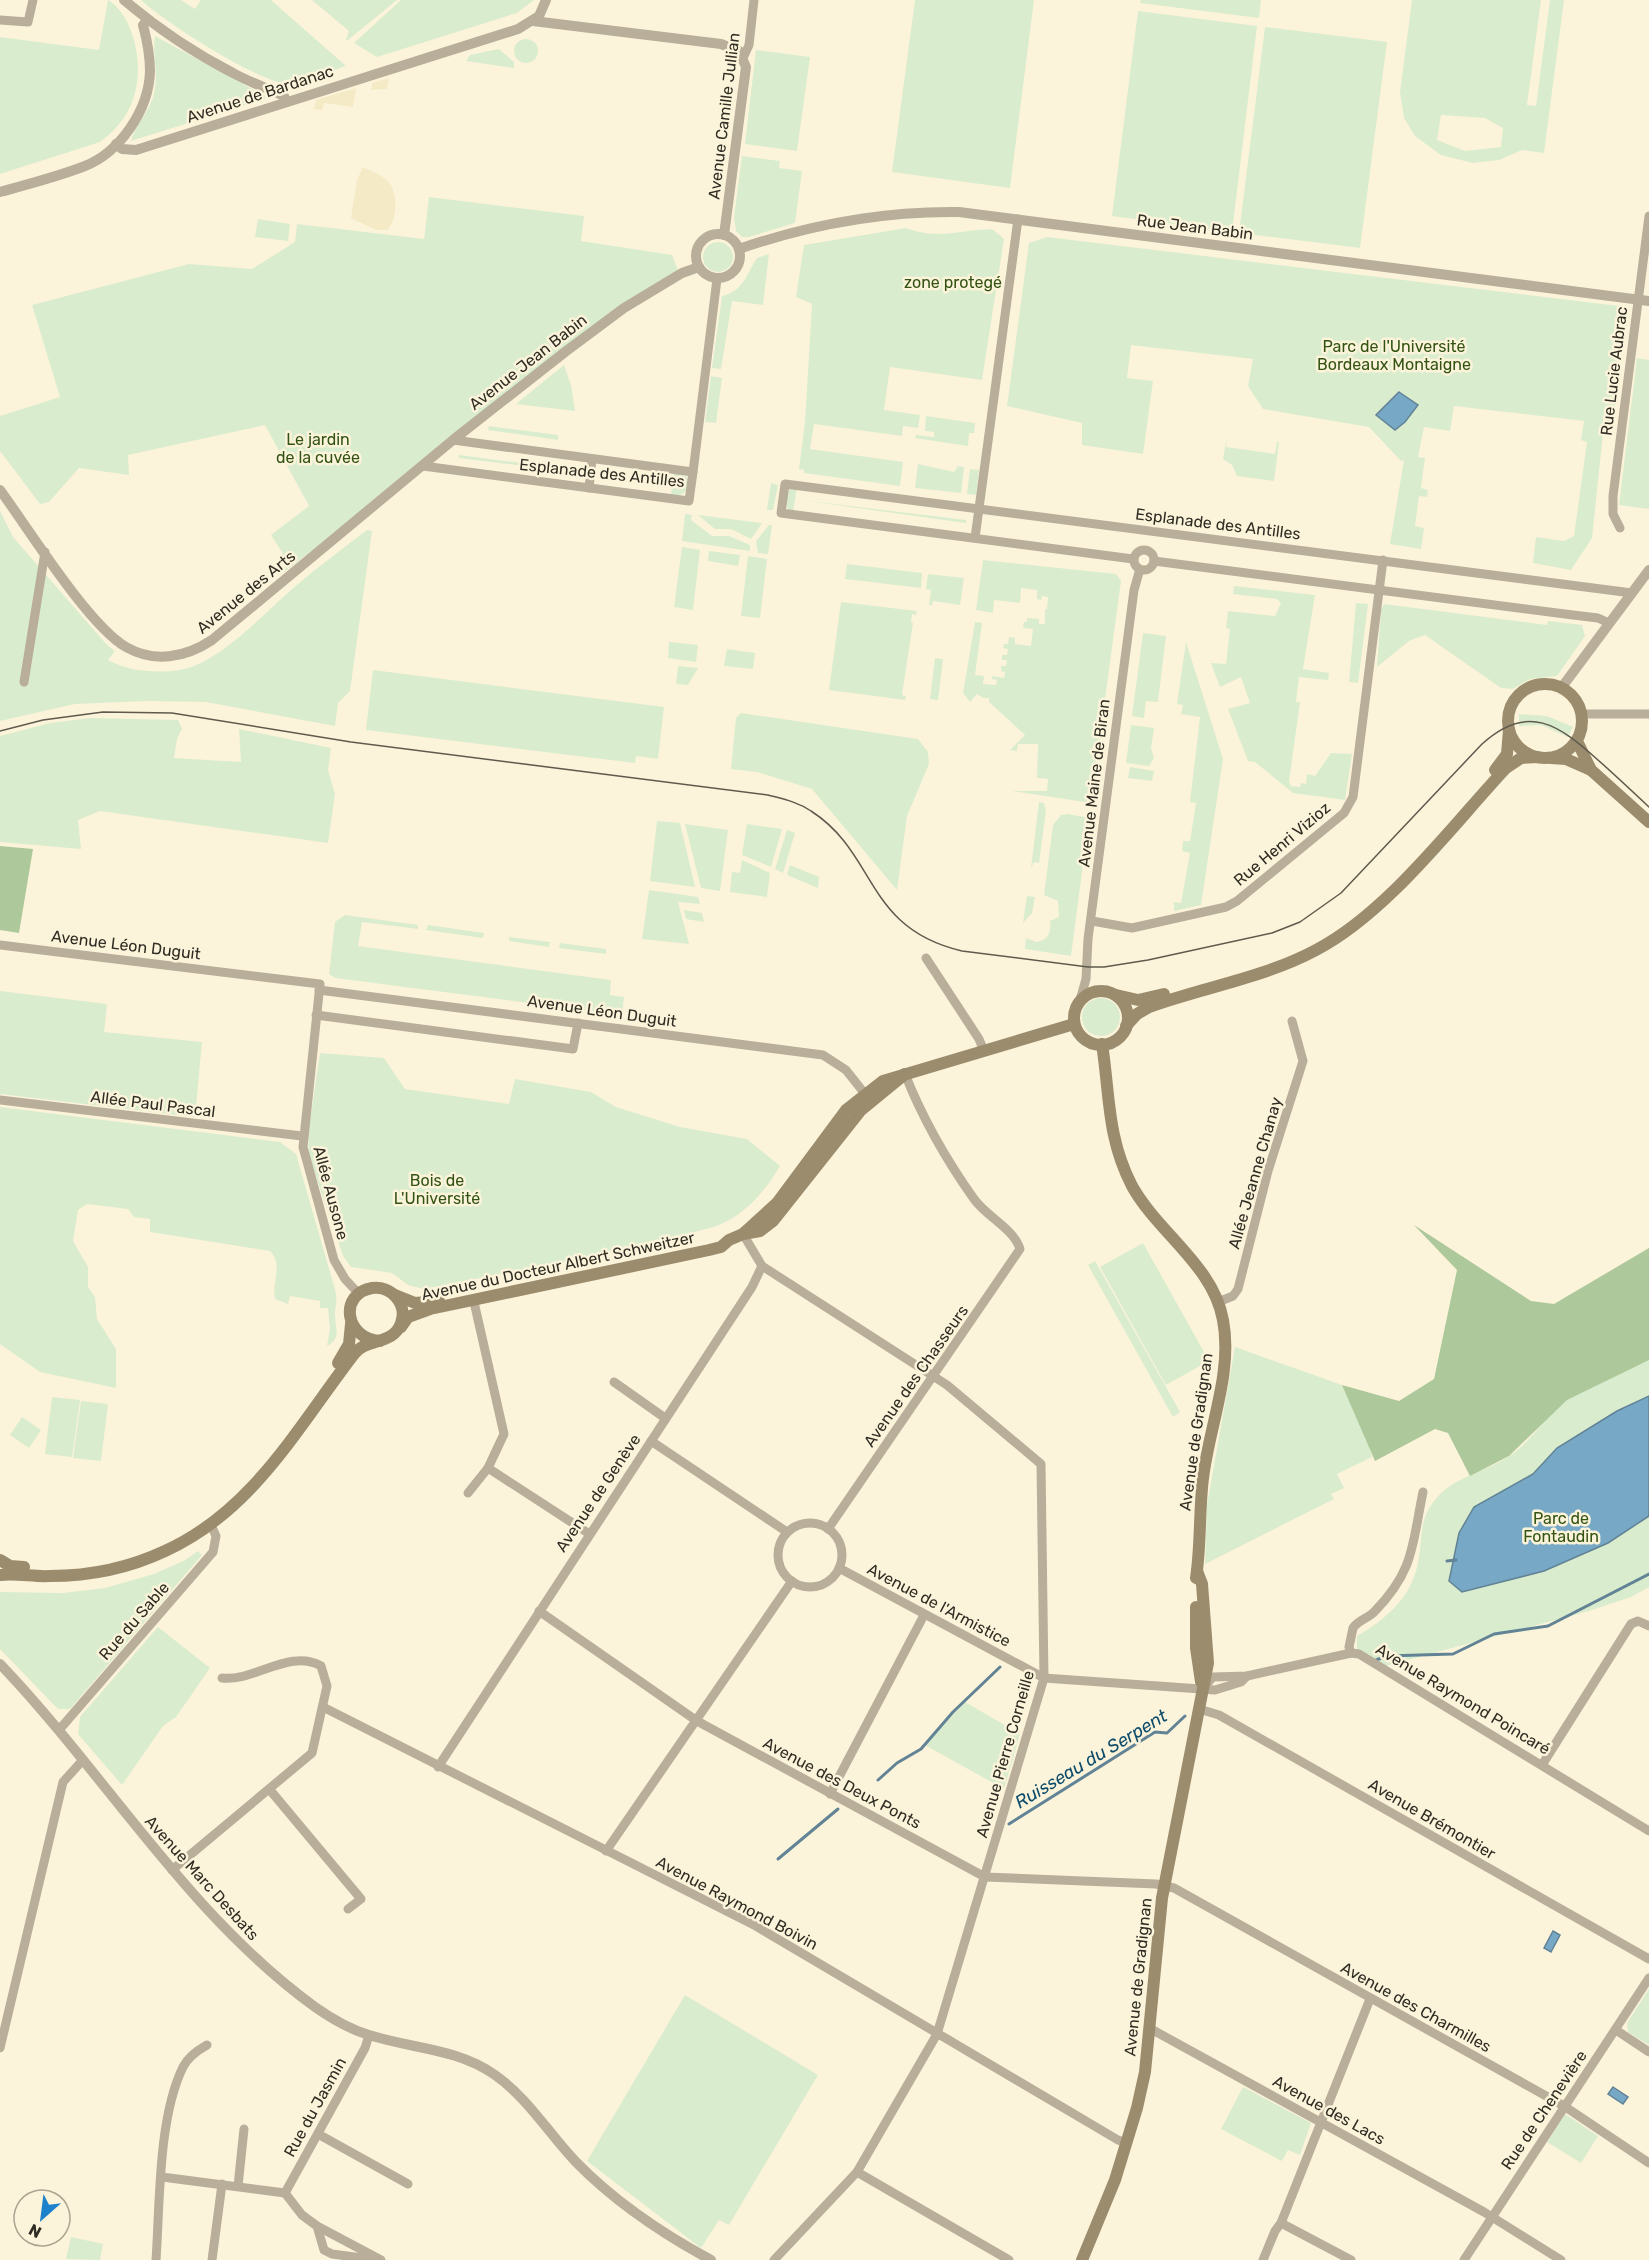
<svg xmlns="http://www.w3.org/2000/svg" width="1649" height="2260" viewBox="0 0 1649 2260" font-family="Rubik,sans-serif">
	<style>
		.green { fill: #daecce; fill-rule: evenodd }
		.forest { fill: #adc89b }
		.sand { fill: #f4eac5 }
		.water { fill: #77a8c6; stroke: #618395; stroke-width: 1.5 }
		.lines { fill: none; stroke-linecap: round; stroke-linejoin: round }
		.stream { stroke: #618395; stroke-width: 3 }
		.minor { stroke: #b9ae9a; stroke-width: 9 }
		.tertiary { stroke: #b9ae9a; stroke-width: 10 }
		.secondary { stroke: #9c8c6e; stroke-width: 12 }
		.tram { stroke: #5f5a4d; stroke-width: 1.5 }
		.labels { text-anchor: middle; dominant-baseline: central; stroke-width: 5; stroke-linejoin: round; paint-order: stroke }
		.street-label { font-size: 16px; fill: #2f2c23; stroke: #fcf4da }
		.park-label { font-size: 16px; fill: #325313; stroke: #fcf4da }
		.water-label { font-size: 18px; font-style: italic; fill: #0d4c6b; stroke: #fcf4da }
	</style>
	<rect width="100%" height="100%" fill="#fcf4da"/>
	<g class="green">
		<path d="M108 0C119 6 128 21 132 34 146 75 136 117 100 142L0 174V37L99 50Z"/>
		<path d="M141 0H181L195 9 201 0H271L346 66C328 72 303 85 284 83 255 80 163 21 141 0Z"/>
		<polygon points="312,0 397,0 348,40 346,40 349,31"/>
		<polygon points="401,0 534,0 517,13 377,57 354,43"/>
		<polygon points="915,0 1034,0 1010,188 892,172"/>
		<polygon points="1141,0 1261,0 1259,18 1140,3"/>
		<path d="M1412 0H1541L1527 105 1536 106 1550 0H1564L1544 153 1522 150 1499 160 1473 163 1441 155 1415 136 1404 118 1400 92ZM1441 115 1485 118 1503 128 1501 147 1465 151 1437 140Z"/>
		<polygon points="1138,11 1257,26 1232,232 1112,216"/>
		<polygon points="1265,27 1387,42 1360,248 1239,233"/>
		<path d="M155 36 265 96V99L131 141C135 125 150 111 154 94 159 72 152 54 155 36Z"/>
		<circle cx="526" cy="51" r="12"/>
		<polygon points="499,49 514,62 514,68 466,61 470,55"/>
		<polygon points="756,50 810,57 797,151 745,144"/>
		<polygon points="742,156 780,161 779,168 802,171 795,223 749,237 742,237 736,231 734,217"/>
		<polygon points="429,197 584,216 581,241 672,255 678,270 280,575 282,552 271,535 309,506 265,425 128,455 129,475 79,468 49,502 40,504 0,451 0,416 60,397 32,305 189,264 252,269 295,242 297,224 424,239"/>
		<polygon points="258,219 290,224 288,241 255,237"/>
		<path d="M906 228C938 240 959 230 992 229L1004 239 982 380 890 367 884 410 920 415 918 428 903 426 902 436 814 424 810 449 903 462 900 486 804 473V470L799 469 805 422 812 304 796 297 804 245Z"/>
		<polygon points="1047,237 1619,306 1620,351 1613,425 1604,424 1592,538 1571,570 1533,563 1536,537 1564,541 1574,536 1587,442 1581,440 1584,421 1454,406 1450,431 1424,427 1418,457 1425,458 1421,488 1428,490 1427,497 1419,496 1415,526 1424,528 1421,549 1390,544 1404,460 1401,461 1369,427 1263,409 1248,386 1253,359 1131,345 1127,378 1153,381 1143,454 1082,445 1082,423 1007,406 1029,243"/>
		<circle cx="718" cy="257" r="15"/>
		<path d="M769 254 763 305 732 301 721 369 712 368 722 296C743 292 747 273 757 258Z"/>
		<polygon points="1637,358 1649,360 1649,509 1619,505"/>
		<polygon points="564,365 571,385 575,411 516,404"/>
		<polygon points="711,376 722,378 716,423 705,422"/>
		<polygon points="926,416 975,423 974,433 969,433 968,446 915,438 916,435 934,437 934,432 925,431"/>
		<polygon points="489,426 558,435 558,440 488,430"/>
		<polygon points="1227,436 1226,447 1275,454 1277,442 1279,442 1274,481 1237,476 1232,465 1223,459"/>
		<polygon points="459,455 559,468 558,470 459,458"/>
		<polygon points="918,464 954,472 958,466 964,467 961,493 915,488"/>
		<polygon points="970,469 979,470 976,495 967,494"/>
		<path d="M674 471 687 477C690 490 684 497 671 495Z"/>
		<polygon points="771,483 778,485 773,510 767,510"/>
		<path d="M792 487H797L793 512 788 509C784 501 785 493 792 487Z"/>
		<polygon points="800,500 966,520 966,523"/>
		<path d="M0 511 13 537 107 645 115 651 108 660C130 673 171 675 194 666 231 651 267 610 298 584 320 565 344 548 367 530L372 531 350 691 338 703 335 726 206 702 146 701 75 704 0 721Z"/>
		<polygon points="685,514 692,515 691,520 712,536 729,536 750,545 750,551 682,541"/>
		<polygon points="698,515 762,523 751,539 731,529 715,529"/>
		<polygon points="769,525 772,525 768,554 758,553 756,541"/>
		<polygon points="682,547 700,550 693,610 674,607"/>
		<polygon points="709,551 740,555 738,566 708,561"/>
		<polygon points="748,556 767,559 760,618 741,616"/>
		<polygon points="983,560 1116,574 1121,581 1091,803 1012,791 1047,791 1048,779 1037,778 1038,744 1018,744 1017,751 1010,750 1025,735 989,702 989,698 983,698 977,694 970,702 963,693 975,622 982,623 975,675 984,676 983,684 996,685 997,680 992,679 992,676 1004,678 1005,672 1001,671 1001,666 1006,666 1007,660 1002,660 1002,655 1007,655 1008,649 1003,648 1004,644 1008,644 1009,637 1015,638 1015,644 1031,646 1033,629 1023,628 1024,622 1027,622 1027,618 1039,619 1039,624 1045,624 1045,609 1047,609 1048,597 1042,596 1041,600 1037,599 1037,590 1021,588 1020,603 994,600 993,613 976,610"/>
		<polygon points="847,564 922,573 921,588 845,579"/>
		<polygon points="928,574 964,578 960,605 933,601 932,605 929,605 931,590 926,589"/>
		<polygon points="1234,586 1315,595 1303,669 1329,673 1328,680 1299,677 1296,702 1300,702 1289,782 1291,786 1300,787 1301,783 1306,784 1307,774 1315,776 1331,753 1352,754 1345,800 1293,793 1255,762 1248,761 1228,709 1250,703 1241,677 1220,687 1211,663 1226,664 1230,629 1226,628 1228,611 1275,616 1281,603 1277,599 1233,594"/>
		<polygon points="841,602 917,611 916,615 912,614 911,622 913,623 902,695 906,696 905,700 829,690"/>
		<polygon points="1356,603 1368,604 1358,683 1349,682"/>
		<polygon points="1384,604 1547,625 1548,621 1582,625 1585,636 1557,676 1530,679 1513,689 1501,688 1425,635 1409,641 1377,667 1381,610"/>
		<polygon points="1143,633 1166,636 1158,702 1146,701 1144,718 1132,716"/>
		<polygon points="669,642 698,645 696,662 668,658"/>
		<polygon points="1186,642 1223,759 1201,905 1174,911 1174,902 1181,903 1190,853 1182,851 1183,841 1190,841 1196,803 1190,802 1200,717 1181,714 1183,705 1177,704"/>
		<polygon points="727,649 755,653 753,669 724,666"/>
		<polygon points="935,658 943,659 938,700 930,699"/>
		<polygon points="678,666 698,668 688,685 676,684"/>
		<polygon points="373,670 664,707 658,759 636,756 635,763 366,730"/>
		<polygon points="741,713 918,739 928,752 929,764 907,816 897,890 812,789 757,772 731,769 736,718"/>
		<polygon points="1519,714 1547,716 1573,727 1568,737 1541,725 1519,726"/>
		<polygon points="90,718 178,720 182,729 177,739 174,758 241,762 239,729 331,748 328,770 335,794 328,843 100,811 78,820 81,849 0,842 0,736 50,723"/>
		<polygon points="1131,725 1154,728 1151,748 1154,758 1149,766 1126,763"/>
		<polygon points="1130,767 1154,771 1152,781 1128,778"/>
		<polygon points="1039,802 1044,803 1046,810 1039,863 1034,862 1031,868"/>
		<path d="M1068 814 1089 818 1071 956 1025 949 1026 938 1036 942C1048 941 1051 933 1050 921L1059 917 1058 901 1044 895 1053 825 1061 815Z"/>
		<polygon points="657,821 680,823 695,887 650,881"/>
		<polygon points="685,824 728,830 720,891 701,888"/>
		<polygon points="747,824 782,829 771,867 742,855"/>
		<polygon points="787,830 795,833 783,873 775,869"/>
		<polygon points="742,860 770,873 767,897 730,892 732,872 740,873"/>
		<polygon points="790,865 819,877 818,888 787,875"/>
		<polygon points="649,890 698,897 700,904 678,902 689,944 642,939"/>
		<polygon points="1027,896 1035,897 1032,913 1023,923"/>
		<polygon points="684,910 702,913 704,922 686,919"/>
		<polygon points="345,915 418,925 418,929 362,922 358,946 611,980 610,995 624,997 622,1015 335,978 329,974 335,922"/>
		<polygon points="428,925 484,933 483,938 426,930"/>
		<polygon points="509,937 550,942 549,947 509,941"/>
		<polygon points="560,943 606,949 606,954 559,948"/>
		<polygon points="0,991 107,1004 104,1032 202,1042 195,1117 0,1094"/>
		<circle cx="1101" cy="1017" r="19"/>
		<path d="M320 1053 384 1058 405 1089 509 1104 515 1079 591 1092 616 1107 680 1127 747 1139 780 1166C765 1192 743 1217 714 1227L592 1257 423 1289 408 1285 392 1273 351 1267 343 1256 309 1156 308 1135Z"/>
		<path d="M0 1107 280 1142 296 1154 336 1293C337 1299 336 1305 335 1312 334 1326 343 1338 327 1346L330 1329 328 1308H320V1301L290 1296 288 1304 275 1299C271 1282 284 1266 270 1251L150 1232V1219L134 1217 128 1209 87 1204 78 1210 73 1241 88 1267V1287L95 1297 97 1319 116 1349V1388L40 1372 0 1344Z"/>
		<polygon points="1143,1243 1209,1361 1166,1385 1100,1267"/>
		<polygon points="1095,1261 1180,1412 1173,1417 1088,1265"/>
		<polygon points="1235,1347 1342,1385 1367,1439 1372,1457 1337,1474 1344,1488 1331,1494 1334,1499 1205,1564 1207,1505"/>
		<path d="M1649 1360V1587L1631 1597 1589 1611 1382 1667 1357 1652V1636C1388 1618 1414 1595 1419 1557 1422 1536 1420 1519 1434 1501 1451 1478 1484 1472 1508 1457 1531 1443 1545 1415 1567 1400 1589 1384 1624 1372 1649 1360Z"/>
		<polygon points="52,1397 80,1400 72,1457 45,1454"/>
		<polygon points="81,1401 108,1404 101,1461 73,1458"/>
		<polygon points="22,1417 41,1430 29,1448 10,1435"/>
		<polygon points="198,1551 202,1555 70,1709 58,1709 0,1649 0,1592 63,1593 105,1588 154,1574 185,1560"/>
		<polygon points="158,1627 210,1668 176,1717 163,1726 122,1785 78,1734 80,1717"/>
		<polygon points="965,1702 1020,1734 1004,1789 925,1745"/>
		<polygon points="1649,1989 1649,2045 1628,2032 1627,2023"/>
		<polygon points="685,1995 818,2075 729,2225 719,2220 701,2248 587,2161"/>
		<polygon points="1243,2087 1311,2123 1300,2155 1288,2150 1282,2161 1221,2129"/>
		<polygon points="1565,2114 1598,2136 1581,2163 1547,2142"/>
		<polygon points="71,2237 103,2244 100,2260 66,2259"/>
	</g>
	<g class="forest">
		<polygon points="0,846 33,849 19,933 0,930"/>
		<polygon points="1414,1225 1531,1301 1554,1304 1649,1248 1649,1360 1567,1400 1509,1456 1470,1476 1448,1433 1435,1429 1375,1461 1342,1385 1399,1401 1434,1379 1457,1270"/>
	</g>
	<g class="sand">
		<polygon points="389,78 387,89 371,90 372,83"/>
		<polygon points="356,88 353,107 324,103 322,110 314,109 316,100"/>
		<path d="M363 167C370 171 379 174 385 179 399 189 398 217 388 230H376L351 218 357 180Z"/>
	</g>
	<g class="water">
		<polygon points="1399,392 1418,405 1405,422 1395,430 1376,415"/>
		<polygon points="1649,1396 1649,1516 1608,1543 1544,1571 1462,1592 1449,1581 1459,1533 1474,1507 1533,1474 1557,1448 1617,1411"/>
		<polygon points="1553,1931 1560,1935 1551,1952 1544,1948"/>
		<polygon points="1613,2087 1628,2097 1623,2104 1608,2094"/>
	</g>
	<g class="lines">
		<g class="stream">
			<polyline points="1447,1561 1456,1560"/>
			<polyline points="1374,1661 1386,1656 1453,1654 1494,1634 1548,1626 1649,1574"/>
			<polyline points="878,1780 897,1763 921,1749 953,1712 1000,1667"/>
			<polyline points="1009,1824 1155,1732 1167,1733 1185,1716"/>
			<polyline points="778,1859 838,1809"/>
		</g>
		<g class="minor">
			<polyline points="0,20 28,22 33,0"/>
			<polyline points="744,56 749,45 754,0"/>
			<polyline points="423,466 689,501 693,472 453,440"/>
			<polyline points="693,472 717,279"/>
			<polyline points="589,488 592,459"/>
			<polyline points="1620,528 1613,514 1613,496 1649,216"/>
			<polyline points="975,538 1018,219"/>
			<circle cx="1144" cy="560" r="10"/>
			<polyline points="1133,559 781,513 785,484 1632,593"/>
			<polyline points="1154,561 1573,615 1598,618 1609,623"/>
			<polyline points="24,682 45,552"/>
			<polyline points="1582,714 1649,714"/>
			<polyline points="1092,921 1132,928 1226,907 1237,901 1344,813 1353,797 1383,560"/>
			<polyline points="0,945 320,984 303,1147 334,1260 345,1279 359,1294"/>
			<polyline points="926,958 979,1039 984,1051"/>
			<polyline points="319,990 823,1055 846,1070 865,1094"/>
			<polyline points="1080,1000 1086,979 1088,939 1134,590 1140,569"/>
			<polyline points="316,1015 573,1049 578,1023"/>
			<polyline points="0,1100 302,1136"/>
			<polyline points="762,1266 947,1385 1041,1464 1044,1678 937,2034 857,2172 774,2260"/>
			<polyline points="1218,1302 1233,1296 1238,1289 1268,1171 1303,1061 1292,1021"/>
			<polyline points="614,1382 665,1418"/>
			<polyline points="651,1441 787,1532"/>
			<polyline points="488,1468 588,1533"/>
			<polyline points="468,1493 488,1468 504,1434 474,1302"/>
			<circle cx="810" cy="1555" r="32"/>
			<path d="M828 1529 1020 1249C1014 1229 987 1217 974 1199 947 1161 922 1117 905 1074"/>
			<polyline points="839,1568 1044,1678 1215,1690 1241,1682 1247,1676"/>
			<polyline points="539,1611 697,1721 985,1877 1156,1884 1174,1888 1564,2106 1649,2163"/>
			<path d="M1351 1653 1349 1647 1353 1628C1358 1620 1369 1618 1375 1611 1415 1570 1412 1544 1423 1492"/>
			<polyline points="1204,1687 1213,1677 1247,1676 1351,1653 1359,1654 1649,1831"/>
			<polyline points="323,1707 754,1925 1118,2140 1127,2143"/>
			<polyline points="1199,1709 1219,1715 1649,1959"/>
			<polyline points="59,1730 213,1552 216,1536 211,1525"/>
			<polyline points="1542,1765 1631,1624 1638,1621 1649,1626"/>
			<polyline points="438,1767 752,1287 762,1266 743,1234"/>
			<polyline points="270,1790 361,1899 348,1909"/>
			<polyline points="830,1794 924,1615"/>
			<polyline points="606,1851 792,1581"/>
			<path d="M172 1870 312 1753 327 1686 321 1666C290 1648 254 1682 222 1678"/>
			<polyline points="1151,2029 1484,2212 1561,2260"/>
			<polyline points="1616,2030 1649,2052"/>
			<polyline points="0,2048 63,1782 82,1761"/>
			<polyline points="318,2134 408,2184"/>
			<polyline points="857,2172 1009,2260"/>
			<polyline points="162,2177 285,2193"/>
			<polyline points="238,2186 244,2129"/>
			<polyline points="285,2193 365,2048 369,2035"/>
			<polyline points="285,2193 302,2215 317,2226 381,2260"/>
			<polyline points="1281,2223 1351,2260"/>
			<polyline points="317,2226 324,2250 332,2254 377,2260"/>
			<path d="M156 2260C160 2203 158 2118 183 2067 188 2057 198 2050 207 2045"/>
			<polyline points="212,2260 222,2184"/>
			<polyline points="1263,2260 1275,2231 1281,2223 1370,1999"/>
			<polyline points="1464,2260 1649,1978"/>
		</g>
		<g class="tertiary">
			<path d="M124 0C157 28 194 53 233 73 249 82 267 88 284 96L286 102"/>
			<polyline points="533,21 721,44 739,51 746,67 724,235"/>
			<polyline points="116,144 122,149 136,150 518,29 539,16 546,0"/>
			<path d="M0 192C28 184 57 177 85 166 120 152 149 110 150 71 150 56 147 40 143 25L147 20"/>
			<circle cx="718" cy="256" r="22"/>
			<path d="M739 249C811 224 882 211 959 212L1649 301"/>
			<path d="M0 490C28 528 88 625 126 647 154 663 185 658 212 640L453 440 565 352 624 308 682 273 699 267"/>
			<polyline points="1562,687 1649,570"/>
			<path d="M0 1664C107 1776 187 1914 315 2007 332 2019 349 2029 369 2035 413 2049 456 2048 495 2075 528 2098 549 2134 576 2162 614 2201 663 2234 711 2260"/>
		</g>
		<g class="secondary">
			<circle cx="1545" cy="721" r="37"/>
			<polyline points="1577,741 1591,770 1649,822"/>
			<polyline points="1551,758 1566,759 1591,770"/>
			<polyline points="1495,770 1507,754 1509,730"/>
			<circle cx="1101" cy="1018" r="27"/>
			<polyline points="1116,995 1138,1000 1164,994"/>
			<path d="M1126 1026 1137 1014 1149 1007C1204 987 1264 978 1316 950 1387 913 1451 827 1506 768L1521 758 1538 757"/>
			<path d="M1102 1044C1110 1096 1107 1138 1132 1186 1158 1233 1213 1265 1223 1320 1233 1372 1209 1427 1203 1478 1199 1511 1201 1545 1196 1578"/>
			<polyline points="743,1234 777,1203 846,1110 883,1081 1074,1024"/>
			<polyline points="395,1295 415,1303 439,1301"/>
			<polyline points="401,1327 408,1317 430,1309 709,1250 721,1247 729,1240 743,1234 760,1231 773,1221 861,1110 905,1074"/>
			<polyline points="338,1363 349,1344 351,1324"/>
			<polyline points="0,1560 10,1566 24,1567"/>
			<path d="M0 1575C17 1573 33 1577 50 1576 89 1576 129 1568 165 1551 253 1511 297 1428 354 1354 366 1338 394 1345 401 1323 408 1304 391 1285 372 1288 338 1294 345 1339 380 1341"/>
			<polyline points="1196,1607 1196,1648 1201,1682"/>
			<polyline points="1082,2260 1115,2180 1137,2108 1145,2072 1162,1898 1208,1663 1202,1584 1197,1571"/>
		</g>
		<path class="tram" d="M0 731 43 720 103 712 172 713 351 742 768 795C783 799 798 802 811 811 878 854 864 928 962 951L1088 967H1104L1148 960 1272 933 1300 922 1341 893 1482 744C1528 702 1559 725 1598 760 1615 775 1632 791 1649 807"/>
	</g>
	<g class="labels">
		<g class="street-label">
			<text transform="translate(260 94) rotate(-18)">Avenue de Bardanac</text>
			<text transform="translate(724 116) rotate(-83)">Avenue Camille Jullian</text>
			<text transform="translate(1195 227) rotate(7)">Rue Jean Babin</text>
			<text transform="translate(528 362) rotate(-38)">Avenue Jean Babin</text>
			<text transform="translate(1614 371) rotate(-83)">Rue Lucie Aubrac</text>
			<text transform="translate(602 473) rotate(6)">Esplanade des Antilles</text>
			<text transform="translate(1218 524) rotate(7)">Esplanade des Antilles</text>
			<text transform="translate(246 592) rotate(-39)">Avenue des Arts</text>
			<text transform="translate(1094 783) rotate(-83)">Avenue Maine de Biran</text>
			<text transform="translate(1282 844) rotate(-40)">Rue Henri Vizioz</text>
			<text transform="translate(126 945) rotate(7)">Avenue Léon Duguit</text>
			<text transform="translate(602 1011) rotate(8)">Avenue Léon Duguit</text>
			<text transform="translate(153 1104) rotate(7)">Allée Paul Pascal</text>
			<text transform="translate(1255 1173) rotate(-74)">Allée Jeanne Chanay</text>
			<text transform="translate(331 1193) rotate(75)">Allée Ausone</text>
			<text transform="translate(558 1266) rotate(-12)">Avenue du Docteur Albert Schweitzer</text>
			<text transform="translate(916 1376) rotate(-55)">Avenue des Chasseurs</text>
			<text transform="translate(1196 1432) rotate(-82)">Avenue de Gradignan</text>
			<text transform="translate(598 1493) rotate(-56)">Avenue de Genève</text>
			<text transform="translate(939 1605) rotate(28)">Avenue de l'Armistice</text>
			<text transform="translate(134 1621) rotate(-49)">Rue du Sable</text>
			<text transform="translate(1463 1699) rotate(31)">Avenue Raymond Poincaré</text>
			<text transform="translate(1005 1754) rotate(-74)">Avenue Pierre Corneille</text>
			<text transform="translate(842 1783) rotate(28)">Avenue des Deux Ponts</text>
			<text transform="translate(1432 1819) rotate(30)">Avenue Brémontier</text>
			<text transform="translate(202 1878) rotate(48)">Avenue Marc Desbats</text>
			<text transform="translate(737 1903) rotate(28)">Avenue Raymond Boivin</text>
			<text transform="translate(1138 1977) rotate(-84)">Avenue de Gradignan</text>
			<text transform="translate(1416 2007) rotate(29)">Avenue des Charmilles</text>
			<text transform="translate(315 2107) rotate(-61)">Rue du Jasmin</text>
			<text transform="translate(1329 2110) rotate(29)">Avenue des Lacs</text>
			<text transform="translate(1544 2110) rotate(-56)">Rue de Chenevière</text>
		</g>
		<g class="park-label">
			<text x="953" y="282">zone protegé</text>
			<text x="1394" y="346">Parc de l'Université<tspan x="1394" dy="18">Bordeaux Montaigne</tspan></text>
			<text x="318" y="439">Le jardin<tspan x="318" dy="18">de la cuvée</tspan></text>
			<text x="437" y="1180">Bois de<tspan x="437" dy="18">L'Université</tspan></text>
			<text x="1561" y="1518">Parc de<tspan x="1561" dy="18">Fontaudin</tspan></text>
		</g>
		<g class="water-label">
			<text transform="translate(1091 1759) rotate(-31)">Ruisseau du Serpent</text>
		</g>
	</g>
	<g transform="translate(42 2218) rotate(208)"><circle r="28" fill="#fcf4da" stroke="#aaa491" stroke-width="1.5"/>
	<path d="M0-4.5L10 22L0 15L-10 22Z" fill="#1e81cc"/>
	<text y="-9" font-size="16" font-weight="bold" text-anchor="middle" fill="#2f2c23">N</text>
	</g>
</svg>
